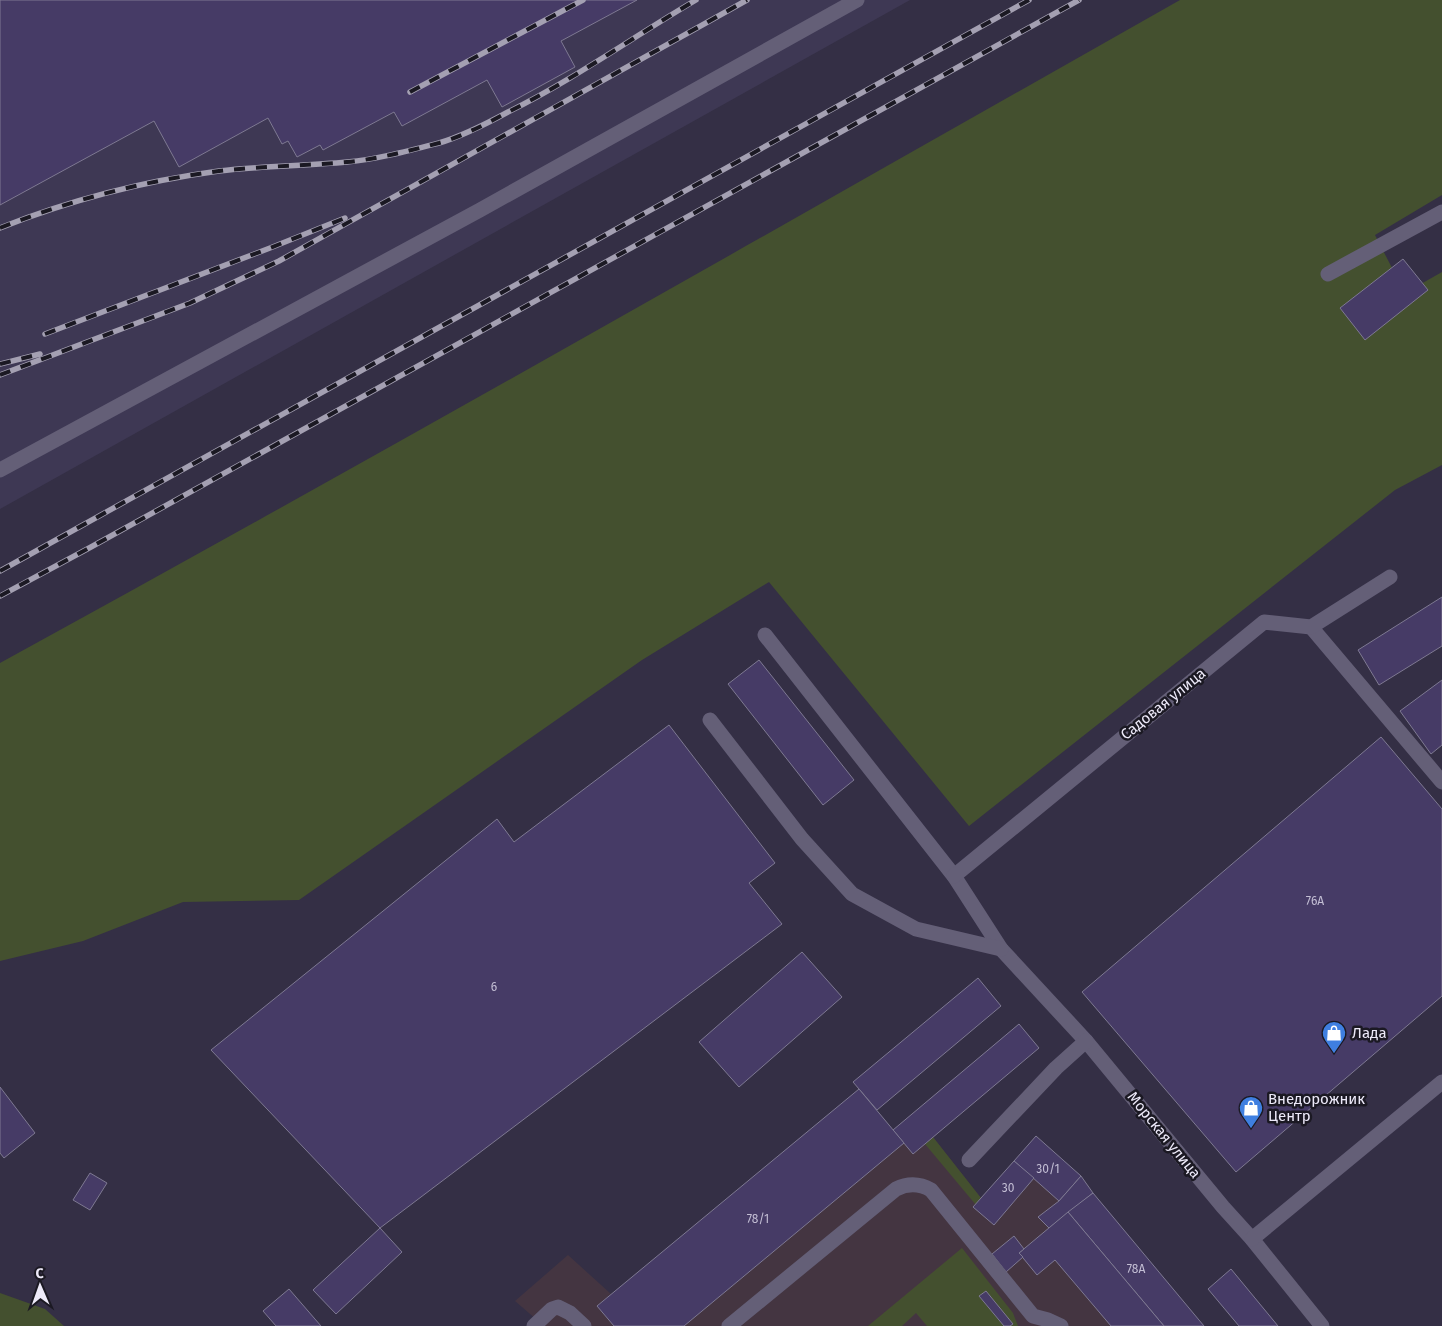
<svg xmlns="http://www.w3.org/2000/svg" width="1442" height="1326" viewBox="0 0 1442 1326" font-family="'Fira Sans',sans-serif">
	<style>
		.built { fill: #3e3854 }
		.education { fill: #443541 }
		.green { fill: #44502f }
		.building { fill: #463b66; stroke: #7e7992 }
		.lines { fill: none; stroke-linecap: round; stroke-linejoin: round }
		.minor { stroke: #645f77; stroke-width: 15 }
		.rail-casing { stroke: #a4a0b2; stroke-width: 5.5 }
		.rail { stroke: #1b1923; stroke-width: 4; stroke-dasharray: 11; stroke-linecap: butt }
		.labels { text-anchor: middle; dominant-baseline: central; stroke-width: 5; stroke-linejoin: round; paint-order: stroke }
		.number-label { font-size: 12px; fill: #c3bed4 }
		.street-label { font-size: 15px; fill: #edeaf9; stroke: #1b1923 }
		.poi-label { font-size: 15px; fill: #edeaf9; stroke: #1b1923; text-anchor: start }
	</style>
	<rect width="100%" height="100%" fill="#342f45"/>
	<polygon class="built" points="0,0 910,0 0,509"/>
	<g class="education">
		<polygon points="933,1137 981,1198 974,1207 994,1225 1034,1178 1059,1201 1039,1217 1049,1228 1068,1212 1164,1326 684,1326 904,1143 913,1154"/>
		<polygon points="568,1255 611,1294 597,1306 614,1326 544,1326 515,1301"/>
	</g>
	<g class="green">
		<path d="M1180 0H1442V195L1375 235 1405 293 1442 272V465L1395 490 969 826 769 582 642 660 299 900 183 902 83 941 0 961V663C396 446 788 222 1180 0Z"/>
		<polygon points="933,1137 981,1198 976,1205 925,1144"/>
		<polygon points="962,1248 1013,1313 1018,1326 927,1326 916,1313 902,1326 868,1326"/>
		<polygon points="0,1293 45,1309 64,1326 0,1326"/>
	</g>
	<g class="building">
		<polygon points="0,0 637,0 561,41 575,67 502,107 487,80 402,126 394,112 323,150 320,145 297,157 288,141 282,144 268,118 179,167 154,121 0,205"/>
		<polygon points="1403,259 1428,290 1365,340 1340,308"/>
		<polygon points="1442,597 1442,646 1379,685 1358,650"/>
		<polygon points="759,660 854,780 823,805 728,684"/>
		<polygon points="1442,680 1442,745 1431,754 1400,711"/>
		<polygon points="669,725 775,863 749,883 782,924 380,1228 211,1050 497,819 514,842"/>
		<polygon points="1381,737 1442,809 1442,996 1236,1172 1082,992"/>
		<polygon points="802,952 842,997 739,1087 699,1042"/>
		<polygon points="978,978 1001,1006 877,1110 853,1082"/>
		<polygon points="1019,1024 1039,1048 913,1154 893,1130"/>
		<polygon points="0,1087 35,1133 4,1158 0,1153"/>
		<polygon points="859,1089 904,1143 684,1326 614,1326 597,1306"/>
		<polygon points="1036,1136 1081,1176 1059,1201 1014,1161"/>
		<polygon points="1014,1161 1034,1178 994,1225 973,1207"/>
		<polygon points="90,1173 107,1183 90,1210 73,1200"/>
		<polygon points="1081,1176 1093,1193 1049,1228 1038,1217 1059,1201"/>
		<polygon points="1093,1193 1204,1326 1164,1326 1068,1212"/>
		<polygon points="1068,1212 1164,1326 1111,1326 1055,1260 1037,1275 1019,1253"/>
		<polygon points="380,1228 402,1252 336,1314 313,1290"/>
		<polygon points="1014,1236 1024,1249 1019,1253 1023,1257 1006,1272 992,1254"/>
		<polygon points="1231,1269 1278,1326 1239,1326 1208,1289"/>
		<polygon points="289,1289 321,1326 276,1326 263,1311"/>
		<polygon points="986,1291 1013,1324 1010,1326 1004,1326 979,1296"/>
	</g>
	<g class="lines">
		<g class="minor">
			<polyline points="1328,274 1442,212"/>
			<polyline points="0,470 480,210 857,0"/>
			<polyline points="1311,627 1442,782"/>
			<polyline points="765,635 954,876 1001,949 1086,1041 1223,1207 1252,1239 1322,1326"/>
			<polyline points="710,720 802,839 852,894 916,929 1001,949"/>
			<polyline points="954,876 1264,622 1311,627 1390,577"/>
			<polyline points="969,1160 1056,1068 1086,1041"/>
			<polyline points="1252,1239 1442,1082"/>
			<polyline points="534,1326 552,1309 558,1307 570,1313 584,1326"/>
			<path d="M729 1326 896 1189C908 1183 919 1183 931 1190L1033 1316 1048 1320 1061 1326"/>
		</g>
		<g class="rail-casing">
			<g id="rail">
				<polyline points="410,92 583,0"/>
				<path d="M0 228C70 200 144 181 219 171 261 166 304 166 347 162 378 159 408 151 439 143 463 136 486 124 508 112 573 80 633 37 696 0"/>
				<polyline points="45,334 270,248 345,218"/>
				<polyline points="0,364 40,354"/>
				<polyline points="0,375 190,303 279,261 747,0"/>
				<polyline points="0,571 1029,0"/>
				<polyline points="0,596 91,547 1079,0"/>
			</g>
		</g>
		<use href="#rail" class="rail"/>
	</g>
	<defs>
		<g id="shop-pin" transform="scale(1.25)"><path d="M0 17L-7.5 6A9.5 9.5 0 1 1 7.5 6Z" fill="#3f7fe0" stroke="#1b1923"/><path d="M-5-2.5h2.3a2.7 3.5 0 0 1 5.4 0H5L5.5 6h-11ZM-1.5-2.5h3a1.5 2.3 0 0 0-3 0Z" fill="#fff"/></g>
	</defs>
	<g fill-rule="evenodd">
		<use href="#shop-pin" x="1334" y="1033"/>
		<use href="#shop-pin" x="1251" y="1108"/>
	</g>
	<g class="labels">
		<g class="number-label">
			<text x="1315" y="901">76А</text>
			<text x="494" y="987">6</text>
			<text x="1048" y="1169">30/1</text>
			<text x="1008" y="1188">30</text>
			<text x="758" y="1219">78/1</text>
			<text x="1136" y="1269">78А</text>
		</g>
		<g class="street-label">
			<text transform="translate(1163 704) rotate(-39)">Садовая улица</text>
			<text transform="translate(1164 1135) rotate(51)">Морская улица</text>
		</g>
		<g class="poi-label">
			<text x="1352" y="1033">Лада</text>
			<text x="1268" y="1099">Внедорожник<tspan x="1268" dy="17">Центр</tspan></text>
		</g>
	</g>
	<g transform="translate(40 1286) rotate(358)" stroke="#1b1923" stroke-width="4" paint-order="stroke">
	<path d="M0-4L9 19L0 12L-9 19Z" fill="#edeaf9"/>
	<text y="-8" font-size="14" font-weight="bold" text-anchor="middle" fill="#edeaf9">С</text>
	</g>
</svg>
